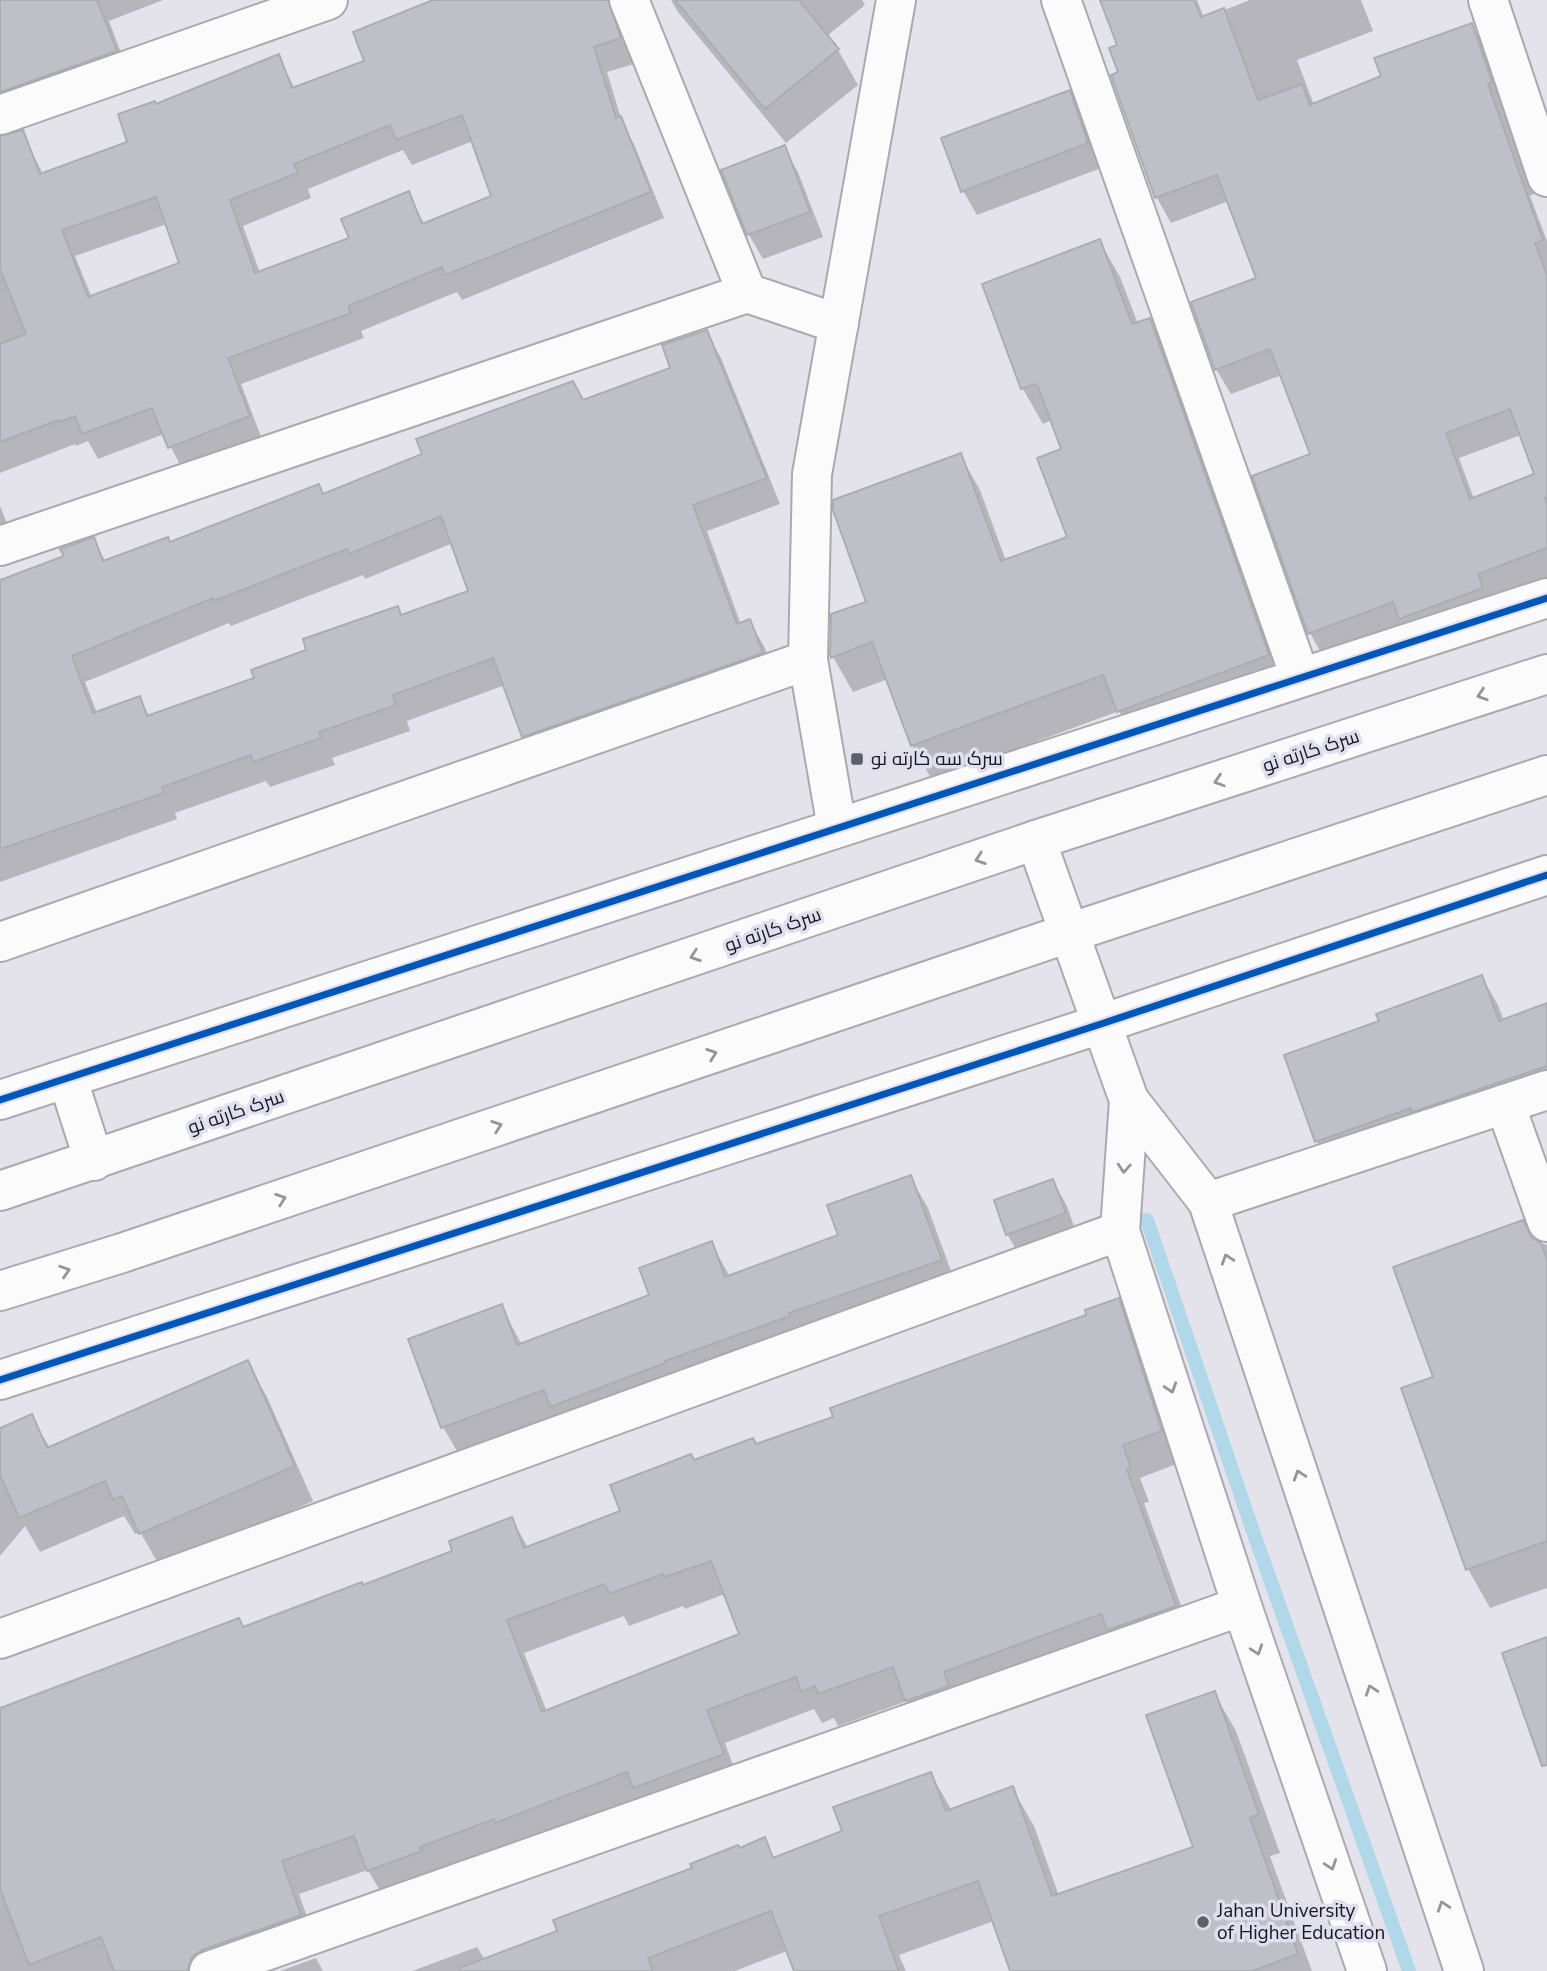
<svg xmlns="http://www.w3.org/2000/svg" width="1547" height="1971" viewBox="0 0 1547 1971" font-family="'Nunito Sans',Cairo,sans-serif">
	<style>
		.shadow { fill: #0003; fill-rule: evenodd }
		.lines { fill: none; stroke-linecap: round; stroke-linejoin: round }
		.stream { stroke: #b0d8e9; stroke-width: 14 }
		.building { fill: #bfc0c7; stroke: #abadb3; stroke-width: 2; fill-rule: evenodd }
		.street-casing { stroke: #aaa9b0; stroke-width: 42 }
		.secondary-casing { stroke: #aaa9b0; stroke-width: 42 }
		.highway-casing { stroke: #aaa9b0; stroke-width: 42 }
		.street { stroke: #fbfbfc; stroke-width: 38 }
		.secondary { stroke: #fbfbfc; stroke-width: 38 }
		.highway { stroke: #fbfbfc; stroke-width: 38 }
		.cycleway-casing { stroke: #e0dff0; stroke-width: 11 }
		.cycleway { stroke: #0057b8; stroke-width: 7 }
		.oneway { stroke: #959598 }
		.poi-dot { fill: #5f5f66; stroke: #e0dff0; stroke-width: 2.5 }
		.labels { text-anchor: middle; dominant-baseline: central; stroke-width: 7; stroke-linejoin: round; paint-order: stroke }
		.street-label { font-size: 19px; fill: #18181e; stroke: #e0dff0 }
		.poi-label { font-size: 19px; fill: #18181e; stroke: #e0dff0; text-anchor: start }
	</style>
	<rect width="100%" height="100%" fill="#e4e3ec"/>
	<g class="shadow">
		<polygon points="0,0 163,0 109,21 130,77 0,125"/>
		<path d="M451 0H613L622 35 634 64 607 72 623 125 634 144 664 218 462 300 457 292 361 331 364 338 241 384 263 442 184 472 164 434 98 459 88 441 76 446 75 444 0 473V152L26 141 43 174 130 144 156 106 278 56 295 89 366 62ZM473 141 493 197 425 225 408 194 351 239 260 273 243 226 311 198 308 189 403 150 412 165ZM167 224 182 264 92 298 75 256Z"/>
		<polygon points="671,0 862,0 865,5 827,36 838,50 858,85 786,143 678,12"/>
		<path d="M1100 0H1197L1204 18 1250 0H1361L1373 31 1297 60 1314 105 1383 77 1472 25 1486 50 1534 194 1530 196 1547 241V578L1324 658 1310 633 1255 477 1312 455 1282 375 1231 394 1216 369 1258 279 1229 201 1171 223 1157 198 1113 76 1121 73 1119 46ZM1521 435 1536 475 1474 499 1459 458Z"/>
		<polygon points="1069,92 1083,117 1101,168 977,215 963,191"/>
		<polygon points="784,148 798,172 823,237 763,259 749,235 723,171"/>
		<polygon points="1100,242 1120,277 1138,324 1149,320 1169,355 1288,690 1139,746 1119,711 932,780 912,745 888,679 853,692 833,657 960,455 980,490 1006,561 1069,538 1063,450 1052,420 1043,424 1023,389 984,285"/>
		<path d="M706 332 721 358 780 504 707 531 741 625 750 622 765 648 776 679 538 762 523 736 505 685 407 721 410 731 332 758 335 765 270 787 266 781 175 813 177 819 0 882V582L66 557 93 539 106 562 170 544 319 486 324 495 672 369ZM453 543 471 592 309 651 256 679 150 717 139 698 97 713 85 682 229 623 231 626 363 575 365 579Z"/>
		<polygon points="0,506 8,526 0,529"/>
		<polygon points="1482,977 1498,1005 1504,1021 1547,1005 1547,1100 1333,1169 1317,1141 1381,1022"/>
		<polygon points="910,1177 928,1208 958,1290 461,1458 443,1427 410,1340 501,1306 522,1345 651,1296 712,1244 730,1277 840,1236"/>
		<polygon points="1053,1181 1067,1206 1078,1238 1021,1258 1007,1234"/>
		<polygon points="1533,1241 1547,1245 1547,1588 1490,1608 1468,1569 1435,1378"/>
		<path d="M1118 1300 1137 1332 1179 1463 1140 1478 1149 1502 1144 1503 1193 1639 926 1733 907 1701 838 1726 834 1718 822 1723 814 1709 725 1743 741 1787 387 1903 368 1870 299 1894 318 1948 253 1971H0V1710L363 1587 455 1552 512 1519 528 1548 622 1512 694 1462 756 1446 836 1418 1089 1316ZM725 1594 741 1635 547 1712 524 1653 624 1616 629 1626 683 1606 685 1609Z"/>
		<polygon points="247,1362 267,1397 313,1501 161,1568 140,1532 135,1534 124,1516 40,1552 25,1526 0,1556 0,1430 31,1417 50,1448"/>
		<polygon points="1214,1693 1236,1731 1280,1853 1270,1856 1312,1971 1012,1971 994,1921 899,1955 906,1971 796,1971 787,1951 735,1971 412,1971 477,1947 485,1960 559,1932 764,1840 775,1859 844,1832 931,1774 952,1811 1012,1788 1034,1826 1059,1896 1195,1848"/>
		<polygon points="316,1958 323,1971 280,1971"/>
	</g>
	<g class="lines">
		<polyline class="stream" points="1147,1220 1255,1537 1409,1971"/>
	</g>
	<g class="building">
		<polygon points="0,0 97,0 117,51 0,92"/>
		<path d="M433 0H608L621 38 594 47 616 118 621 116 651 192 445 275 442 267 348 306 351 313 228 358 250 416 168 448 152 408 82 434 75 416 60 422 59 420 0 442V344L26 334 0 269V136L23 130 40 174 127 142 118 114 155 101 156 104 279 54 292 88 364 61 353 32ZM462 115 491 196 422 224 409 191 341 219 349 238 255 273 230 200 298 173 294 164 390 125 396 140ZM156 197 179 263 88 297 62 230Z"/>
		<polygon points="675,0 799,0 839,49 765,109"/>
		<path d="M1100 0H1194L1201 17 1224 8 1258 100 1302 84 1310 105 1381 76 1374 58 1472 23 1492 82 1488 84 1543 240 1535 243 1547 275V498H1545L1547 504V548L1478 574 1483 588 1399 619 1393 602 1308 634 1252 476 1310 454 1270 349 1215 370 1191 302 1256 278 1217 175 1155 198 1111 75 1118 72 1109 48 1117 45ZM1510 409 1534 474 1470 499 1446 433Z"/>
		<polygon points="1070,90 1088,143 961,192 941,138"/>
		<polygon points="785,145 810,212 747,235 721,170"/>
		<polygon points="1100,239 1132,324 1150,318 1269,655 1117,712 1103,675 911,746 872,642 831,658 830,655 831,614 866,602 833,510 833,500 961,453 1001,561 1067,537 1037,458 1061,449 1037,384 1021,389 982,284"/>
		<path d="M707 330 767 478 693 505 737 624 750 619 763 653 522 737 493 658 393 695 396 705 319 732 321 738 253 762 251 755 162 787 164 793 0 849V580L64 556 60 549 94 537 103 561 168 537 170 542 319 484 323 494 422 454 416 439 573 381 583 400 670 368 662 345ZM441 516 468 591 401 615 398 606 303 639 306 650 251 670 254 678 147 716 140 696 93 713 72 656 213 598 214 601 347 549 349 554Z"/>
		<polygon points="1482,975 1499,1021 1547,1003 1547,1066 1412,1112 1411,1108 1315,1142 1284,1055 1379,1021 1376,1014"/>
		<polygon points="911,1175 942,1260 789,1313 790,1316 665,1361 665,1363 550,1407 544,1390 441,1428 408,1339 502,1304 517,1345 649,1295 639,1268 712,1241 725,1277 838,1235 827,1205"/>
		<polygon points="1053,1179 1066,1213 1006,1235 994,1200"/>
		<polygon points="1523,1220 1532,1238 1541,1243 1547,1260 1547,1541 1466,1570 1401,1388 1433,1377 1393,1267"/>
		<path d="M1119 1298 1162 1431 1123 1445 1131 1469 1127 1470 1176 1606 1107 1630 1101 1614 944 1672 949 1686 905 1701 893 1667 818 1694 815 1686 801 1692 796 1677 707 1710 724 1754 633 1788 627 1772 495 1823 494 1819 420 1847 422 1851 367 1871 354 1836 282 1861 301 1915 202 1950 192 1957 187 1971H114L101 1937 29 1965 0 1889V1708L239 1618 243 1627 362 1582 363 1585 452 1551 449 1541 512 1517 524 1548 620 1511 610 1485 691 1454 694 1460 753 1438 756 1444 833 1417 830 1408 1086 1315 1085 1310ZM711 1561 739 1634 542 1712 507 1620 605 1584 609 1594 663 1574 665 1577Z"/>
		<polygon points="248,1360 295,1466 139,1534 122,1496 113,1500 105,1481 19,1518 0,1475 0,1428 32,1414 47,1448"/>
		<polygon points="1547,1637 1547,1765 1542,1766 1502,1653"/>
		<polygon points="1215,1691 1259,1814 1250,1818 1298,1954 1252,1971 1010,1971 978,1881 879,1916 899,1971 794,1971 771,1911 648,1958 653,1971 460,1971 459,1968 557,1931 553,1920 692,1868 690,1864 738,1845 740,1848 765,1837 773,1858 842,1831 833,1807 931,1772 946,1811 1013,1786 1052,1896 1193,1847 1146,1715"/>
	</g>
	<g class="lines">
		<g class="street-casing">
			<g id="street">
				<polyline points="629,0 747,293"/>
				<polyline points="1061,0 1300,677"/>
				<polyline points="1488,0 1547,177"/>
				<polyline points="0,115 328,0"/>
				<polyline points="0,546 747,293 839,324"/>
				<polyline points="1036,840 1129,1100 1208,1202 1464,1971"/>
				<polyline points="0,942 808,660"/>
				<polyline points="0,1100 1547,598"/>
				<polyline points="1129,1100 1120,1231 1242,1606 1367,1971"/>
				<polyline points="1505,1104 1547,1222"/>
				<polyline points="1208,1202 1547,1090"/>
				<polyline points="0,1380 1101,1024 1547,875"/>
				<polyline points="0,1639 1120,1231"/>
				<polyline points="209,1971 1242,1606"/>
			</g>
		</g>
		<g class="secondary-casing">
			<polyline id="secondary" points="837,828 808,660 812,474 896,0"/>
		</g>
		<g class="highway-casing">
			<g id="highway">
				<polyline points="68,1080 94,1161"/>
				<polyline points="0,1191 1036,840 1547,674"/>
				<polyline points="0,1291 122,1253 1069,933 1547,775"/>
			</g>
		</g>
		<use href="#street" class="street"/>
		<use href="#secondary" class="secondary"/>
		<use href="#highway" class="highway"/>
		<g class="cycleway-casing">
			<g id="cycleway">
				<polyline points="0,1100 1547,598"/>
				<polyline points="0,1380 1101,1024 1547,875"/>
			</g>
		</g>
		<use href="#cycleway" class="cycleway"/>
	</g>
	<defs><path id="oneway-chevron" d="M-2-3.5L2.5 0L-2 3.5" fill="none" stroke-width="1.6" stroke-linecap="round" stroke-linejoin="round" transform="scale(1.75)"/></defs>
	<g class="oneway">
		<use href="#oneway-chevron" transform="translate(1482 695) rotate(162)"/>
		<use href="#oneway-chevron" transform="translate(1219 781) rotate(162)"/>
		<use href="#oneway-chevron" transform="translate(980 859) rotate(161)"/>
		<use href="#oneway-chevron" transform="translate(695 956) rotate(161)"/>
		<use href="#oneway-chevron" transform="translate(712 1054) rotate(-19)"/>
		<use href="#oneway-chevron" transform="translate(497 1126) rotate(-19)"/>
		<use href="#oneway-chevron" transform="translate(1124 1168) rotate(94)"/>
		<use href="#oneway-chevron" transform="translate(281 1199) rotate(-19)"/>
		<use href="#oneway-chevron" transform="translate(1227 1259) rotate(-108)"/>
		<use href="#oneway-chevron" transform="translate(65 1271) rotate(-18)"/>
		<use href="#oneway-chevron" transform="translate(1171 1388) rotate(72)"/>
		<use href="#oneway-chevron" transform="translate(1299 1475) rotate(-108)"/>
		<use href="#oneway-chevron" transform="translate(1257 1650) rotate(71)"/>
		<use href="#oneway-chevron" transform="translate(1371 1690) rotate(-108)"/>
		<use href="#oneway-chevron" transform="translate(1331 1865) rotate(71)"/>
		<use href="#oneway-chevron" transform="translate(1443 1906) rotate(-108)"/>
	</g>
	<g class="poi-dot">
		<rect x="850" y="752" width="14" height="14" rx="3.5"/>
		<circle cx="1203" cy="1922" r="7"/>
	</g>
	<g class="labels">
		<g class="street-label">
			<text transform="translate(1311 751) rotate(-18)">سرک کارته نو</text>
			<text transform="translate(773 930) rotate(-19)">سرک کارته نو</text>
			<text transform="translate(236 1112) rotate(-19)">سرک کارته نو</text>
		</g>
		<g class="poi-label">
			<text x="871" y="759">سرک سه کارته نو</text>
			<text x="1217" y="1911">Jahan University<tspan x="1217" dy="22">of Higher Education</tspan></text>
		</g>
	</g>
</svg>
